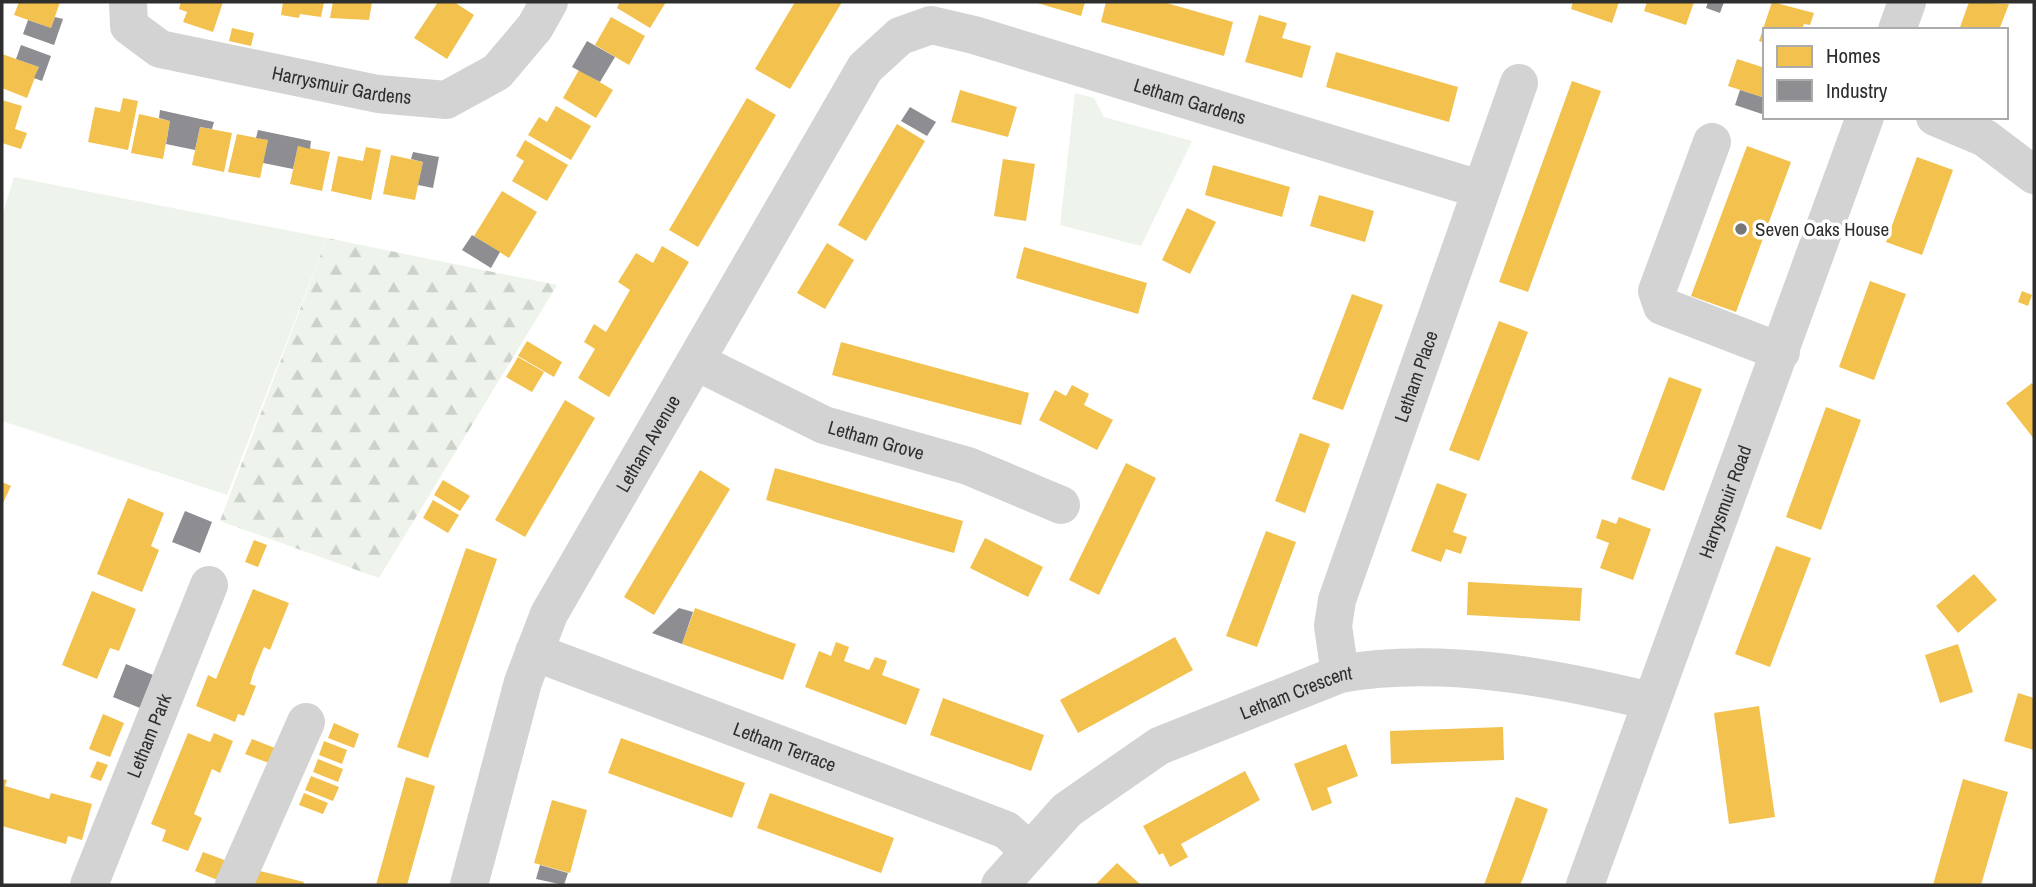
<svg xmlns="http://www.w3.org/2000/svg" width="2036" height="887" viewBox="0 0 2036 887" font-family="'Archivo Narrow',sans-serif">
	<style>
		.grass { fill: #eef4eb }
		.forest { fill: url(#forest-firs) }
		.homes { fill: #f2c14e }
		.industry { fill: #8d8d92 }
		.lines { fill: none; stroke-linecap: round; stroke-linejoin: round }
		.minor { stroke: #d3d3d3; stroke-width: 38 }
		.poi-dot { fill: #777; stroke: #fff; stroke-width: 2.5 }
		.labels { text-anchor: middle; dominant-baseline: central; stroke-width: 7; stroke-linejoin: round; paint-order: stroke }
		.street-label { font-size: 19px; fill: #2e2e2e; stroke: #fff }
		.poi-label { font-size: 19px; fill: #2e2e2e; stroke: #fff; text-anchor: start }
	</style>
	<defs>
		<pattern id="forest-firs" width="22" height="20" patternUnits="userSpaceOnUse" patternTransform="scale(1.75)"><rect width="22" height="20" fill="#eef4eb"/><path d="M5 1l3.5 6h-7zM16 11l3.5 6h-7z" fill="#ccd2ca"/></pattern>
	</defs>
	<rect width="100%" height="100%" fill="#fff"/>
	<g class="grass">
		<polygon points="1075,93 1094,98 1104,117 1192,141 1141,246 1060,225"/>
		<polygon points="14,177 327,238 227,495 2,421 2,216"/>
	</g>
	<polygon class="forest" points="327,238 557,285 379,578 220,521"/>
	<g class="homes">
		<polygon points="19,2 60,2 51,28 14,15"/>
		<polygon points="181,2 223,2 213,32 183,22 187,12 179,9"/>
		<polygon points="283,2 324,2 321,17 300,14 299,18 281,15"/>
		<polygon points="333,2 372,2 369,20 330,18"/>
		<polygon points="438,2 454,2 474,15 447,59 414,38"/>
		<polygon points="620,2 666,2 650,28 617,8"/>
		<polygon points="795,2 842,2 790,89 755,69"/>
		<polygon points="1034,2 1085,2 1081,16"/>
		<polygon points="1106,2 1163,2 1233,22 1224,56 1101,22"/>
		<polygon points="1573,2 1619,2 1612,23 1571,9"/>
		<polygon points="1647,2 1694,2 1686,25 1644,11"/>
		<polygon points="1772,2 1814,13 1810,25 1804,24 1802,30 1765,30 1765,43 1759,41"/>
		<polygon points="1969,2 2009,4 1999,30 1959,30"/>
		<polygon points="1259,15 1287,23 1282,38 1311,46 1302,78 1245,62"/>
		<polygon points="611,17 645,36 629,65 595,45"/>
		<polygon points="232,28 254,33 251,46 229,41"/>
		<polygon points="1336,52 1458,87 1449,122 1326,87"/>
		<polygon points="2,54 39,67 27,98 2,88"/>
		<polygon points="1737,59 1765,68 1765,98 1728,86"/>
		<polygon points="579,70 613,90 596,118 563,98"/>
		<polygon points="1572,81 1601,91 1528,292 1499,282"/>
		<polygon points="960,90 1017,107 1008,137 951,122"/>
		<polygon points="123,98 138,101 128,150 88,142 95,107 120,112"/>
		<polygon points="747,98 776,115 698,247 669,230"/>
		<polygon points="2,100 22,106 15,129 27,133 21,149 2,143"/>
		<polygon points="556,106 591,126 571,160 528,135 539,117 547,122"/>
		<polygon points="139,114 170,121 163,159 131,153"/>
		<polygon points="897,124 925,141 866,241 838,225"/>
		<polygon points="200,127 232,133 224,172 192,165"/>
		<polygon points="237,134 268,140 260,178 228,172"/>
		<polygon points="525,140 568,165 547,201 512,181 524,161 516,156"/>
		<polygon points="298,146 330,152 322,191 290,184"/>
		<polygon points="1747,146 1791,162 1736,312 1691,296"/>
		<polygon points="366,147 381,150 371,200 331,191 338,156 363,161"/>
		<polygon points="391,155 423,162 415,200 383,194"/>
		<polygon points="1917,157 1953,170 1922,255 1886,242"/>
		<polygon points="1003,159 1035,164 1026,221 994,216"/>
		<polygon points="1213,165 1290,187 1282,217 1205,195"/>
		<polygon points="502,191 537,212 509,258 474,236"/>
		<polygon points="1319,195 1374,211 1365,242 1310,226"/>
		<polygon points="1187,208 1216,222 1190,274 1162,260"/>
		<polygon points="827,243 854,260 825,309 797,293"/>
		<polygon points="662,246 689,262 609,397 578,378 595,349 584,342 594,324 606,332 630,290 618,282 636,253 653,263"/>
		<polygon points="1024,247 1147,283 1138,314 1016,278"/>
		<polygon points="1870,281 1906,294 1874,380 1839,367"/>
		<polygon points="2022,291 2032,295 2028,306 2018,302"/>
		<polygon points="1352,294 1383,305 1343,410 1312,399"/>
		<polygon points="1499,321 1528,332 1479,461 1449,450"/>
		<polygon points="527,341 562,362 554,377 518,356"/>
		<polygon points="841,342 1029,393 1021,425 832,375"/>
		<polygon points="518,357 544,372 532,392 506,377"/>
		<polygon points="1669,377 1702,389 1664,491 1631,479"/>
		<polygon points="2032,383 2034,386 2034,439 2006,403"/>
		<polygon points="1072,385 1089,394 1084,405 1113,420 1097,450 1039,420 1055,390 1066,396"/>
		<polygon points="565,400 595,418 525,537 495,520"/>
		<polygon points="1826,407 1861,420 1821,530 1786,517"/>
		<polygon points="1300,433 1330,444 1305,513 1275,501"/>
		<polygon points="1126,463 1156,478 1099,595 1069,580"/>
		<polygon points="775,468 963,521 954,553 766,500"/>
		<polygon points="700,470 730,489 654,615 624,597"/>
		<polygon points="443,480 470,496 460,511 434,495"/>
		<polygon points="2,482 11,486 2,505"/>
		<polygon points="1437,483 1467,494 1453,532 1467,537 1461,554 1446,549 1441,562 1411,551"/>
		<polygon points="128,498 164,513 151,546 159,550 142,592 97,574"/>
		<polygon points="433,500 459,515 448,533 423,518"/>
		<polygon points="1619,517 1651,529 1633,580 1600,568 1609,543 1596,538 1602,519 1616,524"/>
		<polygon points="1266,531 1296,542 1257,647 1226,636"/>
		<polygon points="985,538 1043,567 1028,597 970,568"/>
		<polygon points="254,540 267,545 258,567 245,562"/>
		<polygon points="1776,546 1811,558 1770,667 1735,654"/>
		<polygon points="466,548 497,559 428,758 397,747"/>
		<polygon points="1974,574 1997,600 1958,633 1936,606"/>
		<polygon points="1468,582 1582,588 1580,621 1467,615"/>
		<polygon points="253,589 289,603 270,650 264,647 253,674 250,684 256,686 244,716 238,714 235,722 196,706 208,675 216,679"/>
		<polygon points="92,591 136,609 119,651 110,648 97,679 62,665"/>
		<polygon points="695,608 796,644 783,680 682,644"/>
		<polygon points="1175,637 1193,670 1078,733 1060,700"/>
		<polygon points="836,642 849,647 844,661 869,670 875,657 887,661 882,675 920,689 906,725 805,687 819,651 831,656"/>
		<polygon points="1958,644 1973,692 1940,703 1925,655"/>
		<polygon points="2018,693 2034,698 2034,750 2004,741"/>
		<polygon points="943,698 1044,735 1031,771 930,735"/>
		<polygon points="1759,706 1775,817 1729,824 1714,713"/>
		<polygon points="103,714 124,723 110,757 89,749"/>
		<polygon points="334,723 359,734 354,748 328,738"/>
		<polygon points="1503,727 1504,760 1391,764 1390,731"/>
		<polygon points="188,733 210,742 214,733 233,741 220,773 212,769 194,814 202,818 188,851 162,841 166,830 151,824"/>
		<polygon points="621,738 745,783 732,818 608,773"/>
		<polygon points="252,739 275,748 269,763 245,754"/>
		<polygon points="324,741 347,750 342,764 319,755"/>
		<polygon points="1346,744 1358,776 1327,788 1332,803 1312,811 1294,764"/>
		<polygon points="318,759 343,769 338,782 313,772"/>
		<polygon points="97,761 108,765 101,781 90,777"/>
		<polygon points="1245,771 1260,800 1181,844 1188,857 1170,867 1163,853 1159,855 1143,826"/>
		<polygon points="311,776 339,787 333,801 305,790"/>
		<polygon points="406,777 435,786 407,885 376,885"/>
		<polygon points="2,779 7,780 5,786 49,799 51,793 92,804 82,840 68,836 66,844 2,826"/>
		<polygon points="1963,779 2008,792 1981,885 1933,885"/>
		<polygon points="304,793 328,803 323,814 299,805"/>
		<polygon points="770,793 894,838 881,873 757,828"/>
		<polygon points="1516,797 1548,809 1524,876 1520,885 1484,885"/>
		<polygon points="552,800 587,810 570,873 534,863"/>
		<polygon points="203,852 227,861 220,881 195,871"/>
		<polygon points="1117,863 1141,885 1095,885"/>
		<polygon points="252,869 304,882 303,885 248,885"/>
	</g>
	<g class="industry">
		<polygon points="1708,2 1724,2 1720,13 1706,8"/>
		<polygon points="55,17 63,19 54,45 23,34 28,20 51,28"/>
		<polygon points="587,41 615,57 600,82 572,67"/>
		<polygon points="21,45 51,56 42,81 34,78 39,67 16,59"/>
		<polygon points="1740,90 1765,98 1765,115 1735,105"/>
		<polygon points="910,107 936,122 927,136 901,121"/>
		<polygon points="160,110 214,122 212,129 200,127 195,150 166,144 170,121 159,118"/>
		<polygon points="258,130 311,141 310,149 298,146 293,169 263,163 268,140 256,138"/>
		<polygon points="413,152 439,157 433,188 418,185 423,162 411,159"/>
		<polygon points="472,235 500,252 491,268 462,250"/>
		<polygon points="185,511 212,522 200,553 172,542"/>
		<polygon points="679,608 693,612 682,644 652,633"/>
		<polygon points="126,664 153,675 140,708 113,697"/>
		<polygon points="540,865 568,873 564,885 536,879"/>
	</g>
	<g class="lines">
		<g class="minor">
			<path id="s1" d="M128 2 129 26 160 49 378 94 446 100 497 72 535 27 549 2"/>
			<polyline points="1897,30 1907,2"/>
			<polyline points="1935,117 1985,138 2034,175"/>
			<polyline points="1712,142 1657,291 1662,306 1781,352"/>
			<path id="s2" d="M697 362 824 425 968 466 1061 505"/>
			<path id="s3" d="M534 652 975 818 1006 830 1029 850"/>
			<path id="s4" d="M1340 674 1333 626 1337 600 1519 83"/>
			<path id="s5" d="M89 885 209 585"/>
			<polyline points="234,885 306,722"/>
			<path id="s6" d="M469 885 523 682 549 614 865 68 900 36 931 25 974 35 1479 189"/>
			<path id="s7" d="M1000 885 1067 810 1159 746 1340 674C1440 656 1552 677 1650 701"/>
			<path id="s8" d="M1585 885 1865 117"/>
		</g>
	</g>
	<circle class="poi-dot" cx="1741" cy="229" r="7"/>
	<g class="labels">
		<g class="street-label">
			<text stroke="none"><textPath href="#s1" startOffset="248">Harrysmuir Gardens</textPath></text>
			<text stroke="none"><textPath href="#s6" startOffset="1264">Letham Gardens</textPath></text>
			<text stroke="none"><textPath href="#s4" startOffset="312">Letham Place</textPath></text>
			<text stroke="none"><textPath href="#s2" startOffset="196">Letham Grove</textPath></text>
			<text stroke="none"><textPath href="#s6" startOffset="480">Letham Avenue</textPath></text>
			<text stroke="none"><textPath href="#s8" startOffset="408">Harrysmuir Road</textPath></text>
			<text stroke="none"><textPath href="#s7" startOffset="360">Letham Crescent</textPath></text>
			<text stroke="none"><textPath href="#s5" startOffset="161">Letham Park</textPath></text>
			<text stroke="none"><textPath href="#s3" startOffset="268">Letham Terrace</textPath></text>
		</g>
		<g class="poi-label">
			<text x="1755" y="229">Seven Oaks House</text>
		</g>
	</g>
	<rect width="2036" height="887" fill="none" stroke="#2e2e2e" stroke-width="7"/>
	<rect x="1763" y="28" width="245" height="91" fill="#ffffff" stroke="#ababab" stroke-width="2"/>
	<rect x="1777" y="46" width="35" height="21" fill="#f2c14e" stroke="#ababab" stroke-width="2"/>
	<text x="1826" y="63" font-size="21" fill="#2e2e2e">Homes</text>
	<rect x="1777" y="80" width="35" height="21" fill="#8d8d92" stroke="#ababab" stroke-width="2"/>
	<text x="1826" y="98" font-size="21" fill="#2e2e2e">Industry</text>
</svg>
